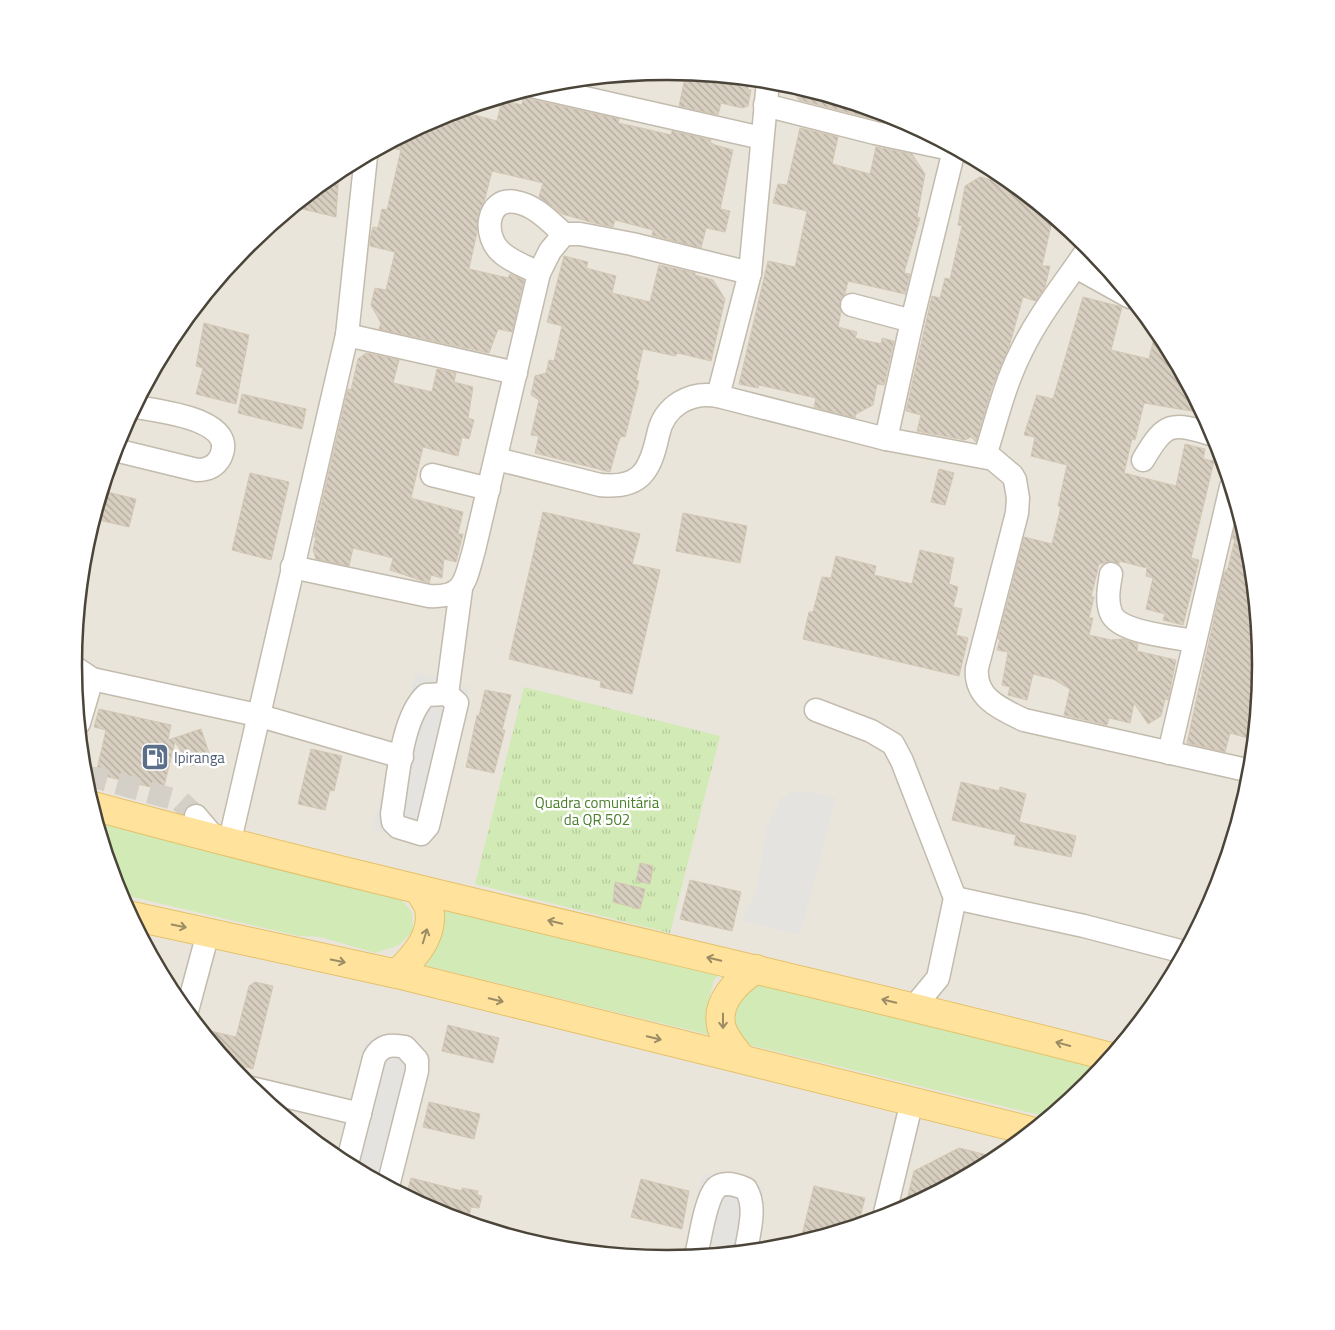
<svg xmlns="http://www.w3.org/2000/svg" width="1335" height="1330" viewBox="0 0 1335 1330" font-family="'Titillium Web',sans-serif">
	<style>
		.residential { fill: #eae5da }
		.grass { fill: #d2eab5 }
		.park { fill: url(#park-tufts) }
		.parking { fill: #e5e3e0 }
		.building { fill: url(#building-back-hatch); stroke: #d3c7b4 }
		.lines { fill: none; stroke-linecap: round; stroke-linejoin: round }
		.minor-tunnel { stroke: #d4d0c8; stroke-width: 22; stroke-dasharray: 22 11; stroke-linecap: butt }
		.minor-casing { stroke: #c2bbae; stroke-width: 25 }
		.major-casing { stroke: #e6c16a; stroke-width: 30 }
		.minor { stroke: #fff; stroke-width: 22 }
		.major { stroke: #ffe39c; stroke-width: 28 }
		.oneway { stroke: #9c8c66 }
		.labels { text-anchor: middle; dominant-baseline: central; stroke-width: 5; stroke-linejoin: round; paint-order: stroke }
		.service-label { font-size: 15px; fill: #4e5e75; stroke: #fff; text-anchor: start }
		.park-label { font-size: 15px; fill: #4a7f2a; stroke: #fff }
		.rim { fill: none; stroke: #4b4439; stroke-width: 2.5 }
	</style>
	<defs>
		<pattern id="park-tufts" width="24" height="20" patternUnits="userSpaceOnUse" patternTransform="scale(1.25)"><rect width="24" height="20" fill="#d2eab5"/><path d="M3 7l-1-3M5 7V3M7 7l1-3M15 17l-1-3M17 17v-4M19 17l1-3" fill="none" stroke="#b6ca9c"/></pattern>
		<pattern id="building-back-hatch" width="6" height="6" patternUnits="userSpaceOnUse" patternTransform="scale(1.25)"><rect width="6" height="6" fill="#d8cfc1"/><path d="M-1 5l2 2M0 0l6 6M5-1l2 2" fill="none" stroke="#b1aa9e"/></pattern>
	</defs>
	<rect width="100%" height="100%" fill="#f6f3ec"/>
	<circle class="residential" cx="667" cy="665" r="592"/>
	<g class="grass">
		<polygon points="96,817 397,895 412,912 413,931 399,945 375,953 321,937 299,936 120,894"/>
		<polygon points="429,893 730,963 714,980 706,1011 718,1037 415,963"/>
		<polygon points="759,974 1109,1058 1087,1085 1048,1117 750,1045 732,1022 737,984"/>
	</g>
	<polygon class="park" points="524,687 720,736 670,933 475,884"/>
	<g class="parking">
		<polygon points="416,672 470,687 426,844 372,829"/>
		<polygon points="792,791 816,793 836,798 800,935 742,921 756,893 767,825 780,799"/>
		<polygon points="366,1039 430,1057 396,1190 336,1157"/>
		<polygon points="703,1173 765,1188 750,1251 682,1257"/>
	</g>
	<g class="building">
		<polygon points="686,73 743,79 742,84 748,86 748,90 751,90 748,106 742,108 721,103 718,115 679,106"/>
		<polygon points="789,84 875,111 873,119 799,100"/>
		<polygon points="523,95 533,100 619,119 618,123 637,127 671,135 672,131 711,140 710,142 715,145 733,150 720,209 730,211 725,232 706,228 701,248 652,235 653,230 615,220 613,227 594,223 562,214 539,197 543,183 492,171 484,202 478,215 477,232 469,269 508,278 510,274 524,280 512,332 498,329 489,353 379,329 381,323 371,305 375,288 386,290 395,252 370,246 370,239 373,227 378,228 382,209 387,210 401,150 384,146 436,119 456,123 459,111 497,121 502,100 522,105"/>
		<polygon points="800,128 838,137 832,164 870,174 876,147 912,154 925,174 917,217 920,218 904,273 910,274 905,294 848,281 845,294 840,301 841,312 838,327 857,332 855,338 881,344 882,338 894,341 884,385 877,384 873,405 856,414 855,418 814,407 816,398 759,385 758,388 739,384 768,261 795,267 807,211 773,203 778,184 787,185"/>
		<polygon points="339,170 336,217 294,207 338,171"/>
		<polygon points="1002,175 1053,217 1042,266 1050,266 1045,287 1036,301 1023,297 1009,347 992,387 976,442 971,437 965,440 917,431 921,415 906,411 932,296 940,298 945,278 950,279 962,226 958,225 965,186 980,177 1000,182"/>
		<polygon points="564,256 588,262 586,268 616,276 612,293 650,302 659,265 695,273 695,275 713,280 725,299 711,361 678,353 675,356 643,349 636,380 639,381 625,437 621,436 618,443 610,472 535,453 539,436 531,435 539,400 531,395 535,376 546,373 549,360 554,361 562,326 547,322"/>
		<polygon points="1083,297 1122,307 1111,350 1149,359 1156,329 1203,413 1144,403 1135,440 1132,439 1124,473 1176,486 1185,444 1205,449 1203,459 1214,461 1191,558 1199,560 1183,625 1163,620 1165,614 1146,609 1153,578 1146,576 1147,568 1119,561 1119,564 1113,561 1099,564 1091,597 1094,597 1089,618 1093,618 1089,635 1111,640 1123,639 1138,644 1137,651 1176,660 1168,700 1165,699 1161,716 1148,724 1134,703 1130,723 1109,718 1107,725 1064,715 1070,689 1053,679 1033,674 1027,700 1008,695 1010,687 1002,685 1008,652 997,650 1000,639 998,639 1024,537 1052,544 1061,507 1058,506 1067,465 1031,456 1035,437 1024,435 1037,395 1053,399"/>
		<polygon points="204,323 249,335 236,404 196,394 203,368 196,366"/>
		<polygon points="366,353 399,360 393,383 432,392 437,369 456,373 454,382 473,387 468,418 474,420 469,439 462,437 458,456 423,447 411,498 463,512 458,534 463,534 456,562 444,559 442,578 431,575 429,583 390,570 393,558 353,548 349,566 316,559 313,550 316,537 314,537 348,389 351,390 358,359"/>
		<polygon points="242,394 306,409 302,429 238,413"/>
		<polygon points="939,469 954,473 945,505 931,502"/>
		<polygon points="250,473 289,482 271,560 232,550"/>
		<polygon points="103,491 136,499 129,527 94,519"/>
		<polygon points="543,512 640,534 632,564 660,570 632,694 600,687 601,681 509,659"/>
		<polygon points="683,513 747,526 740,563 676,551"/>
		<polygon points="1240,517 1250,549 1261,665 1255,725 1252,724 1248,738 1230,733 1225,752 1187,743 1224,573 1228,568 1235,539 1232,539 1236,522"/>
		<polygon points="920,550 954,558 949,584 958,587 953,607 962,609 956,635 968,638 959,676 803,639 809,612 813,612 822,577 831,578 836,556 876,566 874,575 912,584"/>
		<polygon points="485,690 511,695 502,730 505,730 494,773 466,767 477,715 479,716"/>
		<polygon points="99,709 171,725 168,740 201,729 211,759 191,766 175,742 163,790 96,774 106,730 94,727"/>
		<polygon points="311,749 342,756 334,791 330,790 325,810 298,804"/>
		<polygon points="961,782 999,791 1000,787 1026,794 1019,822 1076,836 1071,857 1014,845 1016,835 952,820"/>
		<polygon points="640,863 653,866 650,884 636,881"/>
		<polygon points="690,880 741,892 732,931 680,919"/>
		<polygon points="615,882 645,889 640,909 613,902"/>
		<polygon points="255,982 273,986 253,1069 229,1062 202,1029 236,1037 249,986"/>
		<polygon points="448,1025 499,1038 493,1063 442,1051"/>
		<polygon points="429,1102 480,1114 474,1139 423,1127"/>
		<polygon points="959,1148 987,1155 985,1166 905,1208 914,1171"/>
		<polygon points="411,1178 462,1191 462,1188 478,1191 477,1195 482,1196 479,1208 471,1207 468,1222 440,1213 406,1196"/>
		<polygon points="641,1179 689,1191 682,1229 631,1217"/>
		<polygon points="814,1186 865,1198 858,1225 814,1238 802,1235"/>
	</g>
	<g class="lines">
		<polyline class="minor-tunnel" points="85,778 98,778 180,801 196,816"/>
		<g class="minor-casing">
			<g id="minor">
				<path d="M768 81 750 273 718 396 886 439 993 459 1012 475 1015 480 1018 498 1017 513 977 668C974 698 1001 709 1024 720L1251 771"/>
				<polyline points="536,87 762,138"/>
				<polyline points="765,105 875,133 960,151"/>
				<polyline points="1076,267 1130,297"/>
				<path d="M539 273C527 267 512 262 502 253 482 237 486 196 516 202 535 205 550 222 564 234"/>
				<polyline points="852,305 912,321"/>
				<polyline points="347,335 516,373"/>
				<polyline points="886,439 912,321 954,150"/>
				<path d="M115 450 197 470C207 470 215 467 220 458 240 419 158 411 136 407"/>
				<path d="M985 456C996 422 1004 386 1020 354 1038 315 1066 282 1089 247"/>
				<path d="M497 459 600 485C640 489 650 472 658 435 664 405 691 391 718 396"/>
				<path d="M1143 460C1166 421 1171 422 1214 435"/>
				<polyline points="432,475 489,489"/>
				<path d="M292 567 429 596C466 598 465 580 474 550L539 273 550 251 564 234H580L632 244 750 273"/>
				<path d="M1111 574C1109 587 1106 600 1111 613 1119 633 1174 637 1194 641"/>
				<polyline points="74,667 92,679 257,715 402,757"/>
				<path d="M447 694 457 703 428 826 421 834 398 827 393 822 392 814C398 780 401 718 426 695Z"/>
				<polyline points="447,694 461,589"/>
				<polyline points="816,710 871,731 893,744 902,761 955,898 938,978 914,1007"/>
				<polyline points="79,723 92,679"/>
				<polyline points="1169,753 1231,487"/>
				<polyline points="196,816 213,836"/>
				<polyline points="230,840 347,335 366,156"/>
				<polyline points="955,898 1084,926 1184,952"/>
				<polyline points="187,1011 208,933"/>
				<polyline points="251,1088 360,1114"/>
				<path d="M347 1164 374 1058C381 1045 390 1044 405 1047L417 1060V1071L389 1182 386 1185"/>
				<polyline points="884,1217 912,1101"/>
				<path d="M696 1256C700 1240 705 1200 716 1188 724 1181 737 1185 746 1189 757 1207 749 1231 746 1251"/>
			</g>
		</g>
		<g class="major-casing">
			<g id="major">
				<path d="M93 806C430 898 772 969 1111 1057"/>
				<polyline points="132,916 397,974 1031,1131"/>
				<path d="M397 974C414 957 435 935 429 908 427 902 422 896 419 890"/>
				<path d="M741 1058C734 1049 726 1040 722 1029 714 1003 737 981 756 969"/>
			</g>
		</g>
		<use href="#minor" class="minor"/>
		<use href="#major" class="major"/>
	</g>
	<defs><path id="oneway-shaft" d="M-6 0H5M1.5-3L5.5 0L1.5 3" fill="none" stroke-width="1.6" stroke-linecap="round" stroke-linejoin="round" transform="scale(1.25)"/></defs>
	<g class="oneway">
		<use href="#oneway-shaft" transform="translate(555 922) rotate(-167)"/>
		<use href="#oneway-shaft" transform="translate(179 926) rotate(12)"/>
		<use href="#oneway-shaft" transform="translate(425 936) rotate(-73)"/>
		<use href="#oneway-shaft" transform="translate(714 959) rotate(-167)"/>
		<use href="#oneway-shaft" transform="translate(338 961) rotate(12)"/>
		<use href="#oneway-shaft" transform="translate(496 1000) rotate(14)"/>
		<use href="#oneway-shaft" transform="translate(889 1001) rotate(-166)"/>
		<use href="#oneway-shaft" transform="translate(723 1021) rotate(90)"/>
		<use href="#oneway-shaft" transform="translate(654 1038) rotate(14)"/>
		<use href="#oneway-shaft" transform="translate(1063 1044) rotate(-165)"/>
	</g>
	<defs>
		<g id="fuel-square" transform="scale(1.4375)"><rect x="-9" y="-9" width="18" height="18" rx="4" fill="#5c6f8a" stroke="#fff"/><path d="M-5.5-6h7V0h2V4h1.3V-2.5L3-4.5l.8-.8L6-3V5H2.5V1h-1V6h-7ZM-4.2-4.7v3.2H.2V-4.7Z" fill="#fff"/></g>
	</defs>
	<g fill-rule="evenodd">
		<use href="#fuel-square" x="155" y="757"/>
	</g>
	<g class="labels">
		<g class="service-label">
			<text x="174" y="757">Ipiranga</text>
		</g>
		<g class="park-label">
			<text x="597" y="802">Quadra comunitária<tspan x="597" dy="17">da QR 502</tspan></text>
		</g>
	</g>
	<path d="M0 0H1335V1330H0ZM82 665a585 585 0 1 1 1170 0a585 585 0 1 1-1170 0Z" fill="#fff" fill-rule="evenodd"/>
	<path class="rim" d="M82 665a585 585 0 1 1 1170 0a585 585 0 1 1-1170 0Z"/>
</svg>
